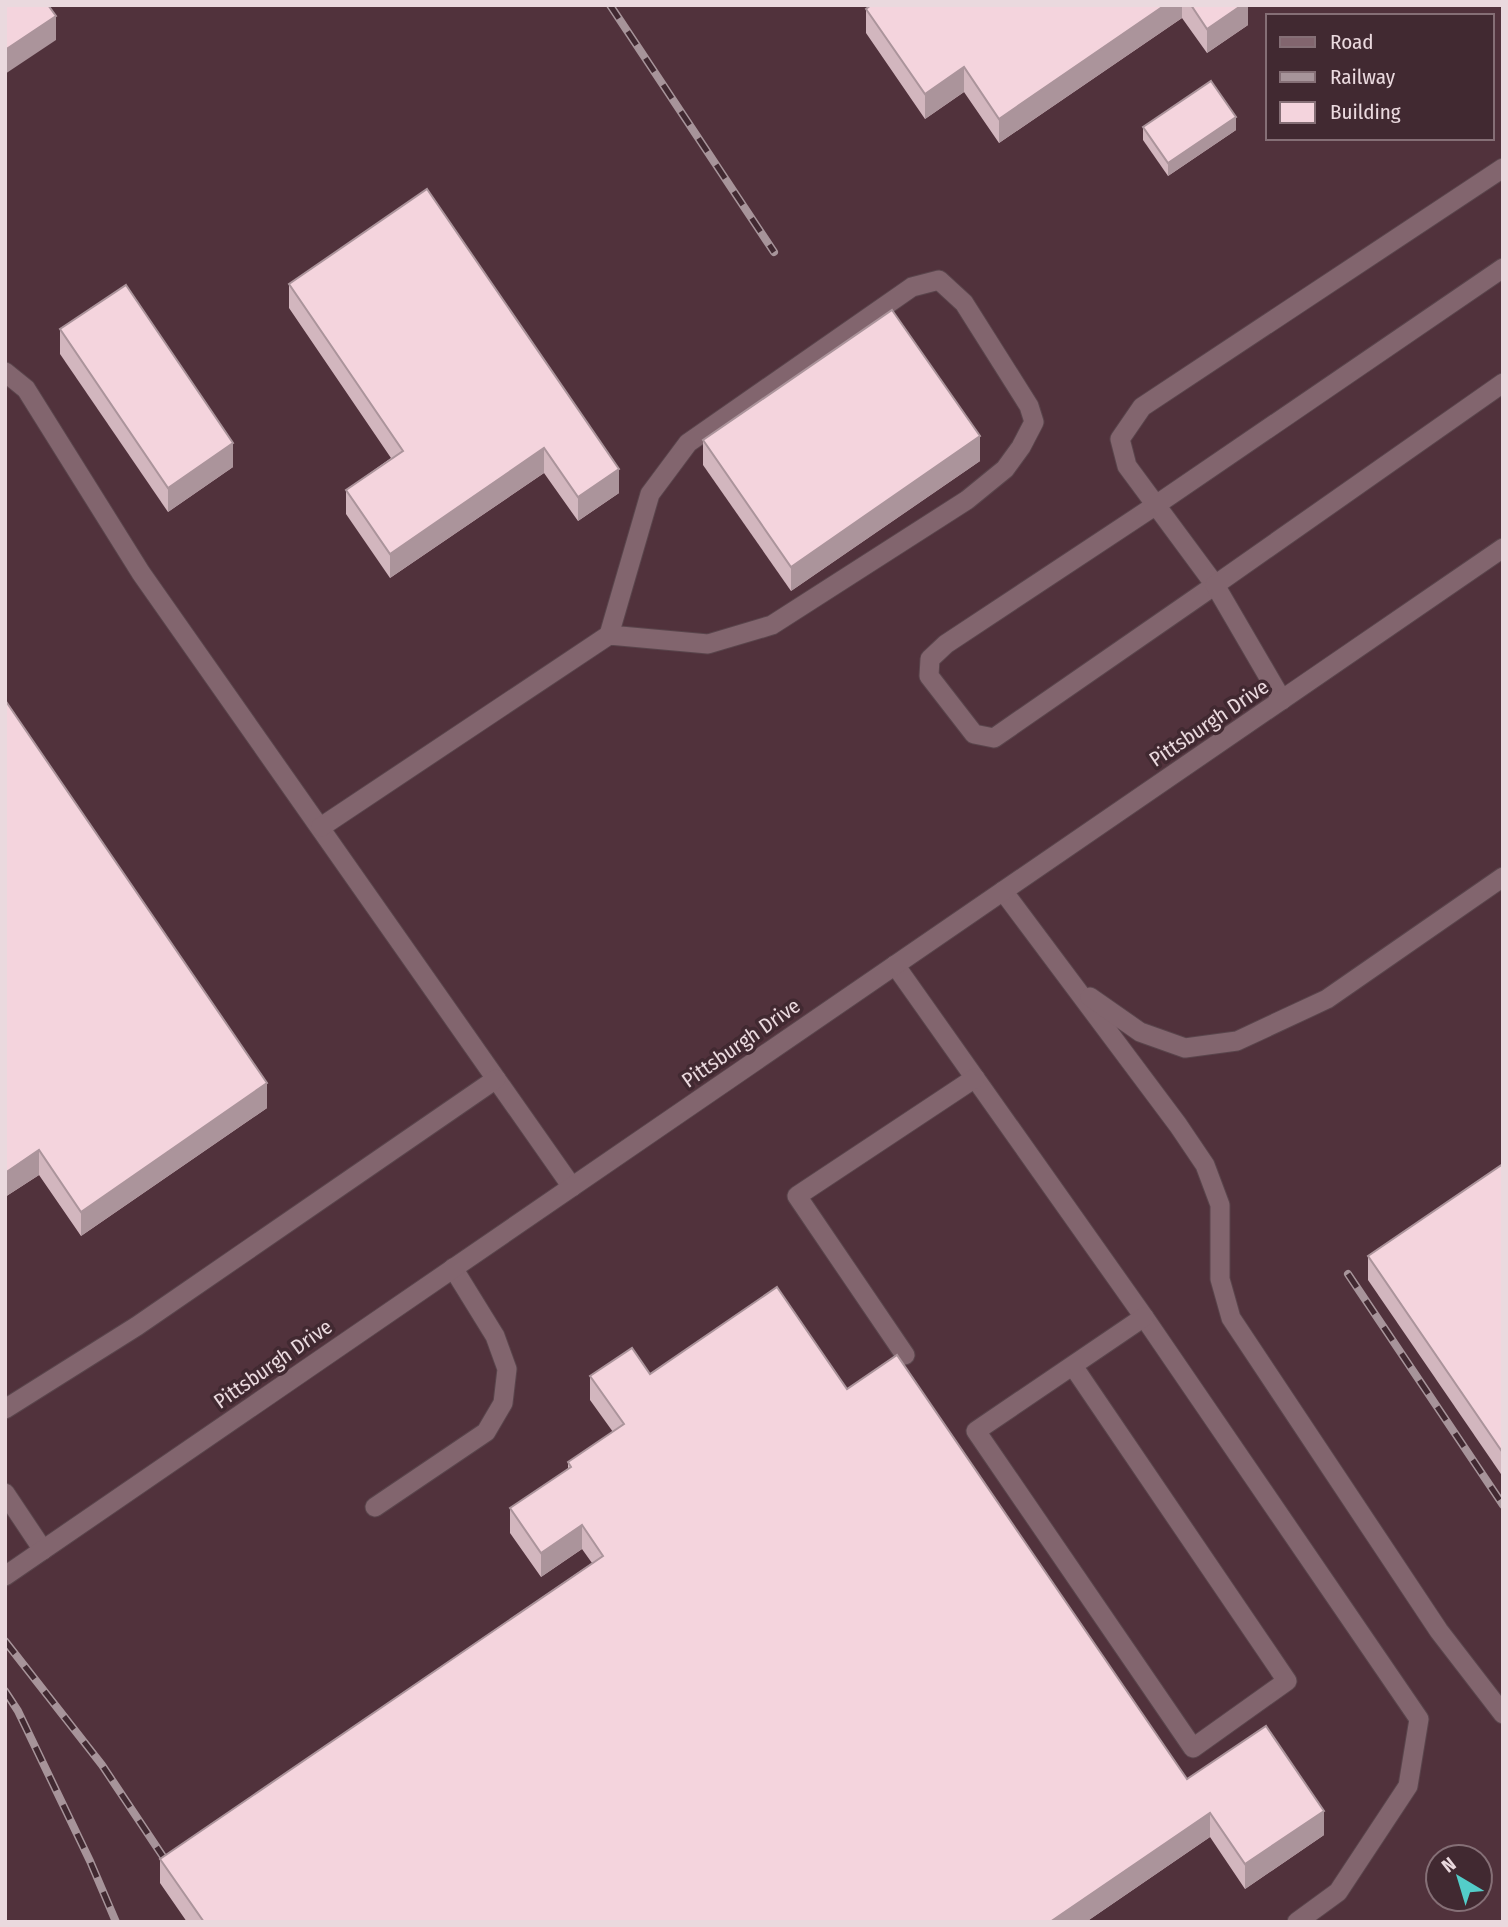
<svg xmlns="http://www.w3.org/2000/svg" width="1508" height="1927" viewBox="0 0 1508 1927" font-family="'Fira Sans Condensed',sans-serif">
	<style>
		.built { fill: #51323c; fill-rule: evenodd }
		.lines { fill: none; stroke-linecap: round; stroke-linejoin: round }
		.service-casing { stroke: #5a454c; stroke-width: 21 }
		.tertiary-casing { stroke: #5a454c; stroke-width: 21 }
		.service { stroke: #82656e; stroke-width: 19 }
		.tertiary { stroke: #82656e; stroke-width: 19 }
		.rail-casing { stroke: #a7949a; stroke-width: 8 }
		.rail { stroke: #412931; stroke-width: 5; stroke-dasharray: 16; stroke-linecap: butt }
		.wall { fill: #d2b6be }
		.shaded-wall { fill: #ab949b }
		.building { fill: #f4d4dd; stroke: #ab949b; stroke-width: 2 }
		.labels { text-anchor: middle; dominant-baseline: central; stroke-width: 7; stroke-linejoin: round; paint-order: stroke }
		.street-label { font-size: 21px; fill: #ead9de; stroke: #412931 }
	</style>
	<rect width="100%" height="100%" fill="#412931"/>
	<path class="built" d="M5 5H1503V1922H5ZM1268 16H1492V138H1268ZM1438 1857H1480V1899H1438Z"/>
	<g class="lines">
		<g class="service-casing">
			<g id="service">
				<polyline points="1503,168 1142,407 1120,439 1127,466 1215,585 994,738 974,734 929,676 930,659 946,644 1156,505 1503,268"/>
				<polyline points="5,372 26,389 141,573 572,1187"/>
				<polyline points="1282,700 1215,585 1503,383"/>
				<polyline points="321,827 609,635 650,494 688,443 912,287 939,280 964,303 1029,406 1034,422 1021,447 1005,469 967,500 772,625 708,644 609,635"/>
				<polyline points="1003,891 1178,1125 1205,1165 1220,1205 1220,1279 1231,1318 1439,1631 1503,1714"/>
				<polyline points="895,965 1144,1317 1419,1719 1408,1786 1338,1892 1297,1922"/>
				<polyline points="1090,997 1140,1032 1185,1048 1237,1041 1327,999 1503,877"/>
				<polyline points="905,1355 797,1196 975,1078"/>
				<polyline points="1073,1366 1287,1681 1193,1748 976,1431 1144,1317"/>
				<polyline points="5,1409 137,1326 496,1079"/>
				<polyline points="5,1493 43,1550"/>
				<polyline points="375,1507 486,1432 503,1403 507,1369 495,1336 453,1268"/>
			</g>
		</g>
		<g class="tertiary-casing">
			<polyline id="tertiary" points="5,1576 1503,548"/>
		</g>
		<use href="#service" class="service"/>
		<use href="#tertiary" class="tertiary"/>
		<g class="rail-casing">
			<g id="rail">
				<polyline points="610,5 774,252"/>
				<polyline points="1348,1274 1503,1505"/>
				<polyline points="5,1641 102,1765 172,1870"/>
				<polyline points="5,1691 18,1711 90,1861 116,1922"/>
			</g>
		</g>
		<use href="#rail" class="rail"/>
	</g>
	<g class="wall">
		<polygon points="871,5 1248,5 1248,25 1207,53 1182,18 999,143 964,92 925,119 866,33 866,9"/>
		<polygon points="1143,127 1236,130 1168,176 1143,140"/>
		<polygon points="289,284 619,493 578,521 544,473 390,578 346,514 346,490 391,458 289,308"/>
		<polygon points="60,329 233,467 168,512 60,354"/>
		<polygon points="703,440 980,461 791,591 703,465"/>
		<polygon points="5,700 267,1108 81,1236 39,1175 5,1197"/>
		<polygon points="1503,1164 1503,1477 1368,1280 1368,1256"/>
		<polygon points="650,1374 847,1389 1187,1779 1324,1835 1245,1889 1210,1837 1086,1922 187,1922 160,1883 160,1859 592,1563 582,1549 541,1577 510,1533 510,1508 568,1469 568,1462 613,1432 590,1400 590,1376"/>
	</g>
	<g class="shaded-wall">
		<polygon points="1165,5 1182,5 1182,18 999,143 999,119"/>
		<polygon points="1242,5 1248,5 1248,25 1207,53 1207,29"/>
		<polygon points="56,16 56,40 5,74 5,50"/>
		<polygon points="964,67 964,92 925,119 925,94"/>
		<polygon points="1236,117 1236,130 1168,176 1168,163"/>
		<polygon points="980,436 980,461 791,591 791,567"/>
		<polygon points="233,443 233,467 168,512 168,488"/>
		<polygon points="544,448 544,473 390,578 390,554"/>
		<polygon points="619,469 619,493 578,521 578,497"/>
		<polygon points="267,1083 267,1108 81,1236 81,1212"/>
		<polygon points="39,1150 39,1175 5,1197 5,1173"/>
		<polygon points="582,1525 582,1549 541,1577 541,1553"/>
		<polygon points="1324,1811 1324,1835 1245,1889 1245,1864"/>
		<polygon points="1210,1813 1210,1837 1086,1922 1050,1922"/>
	</g>
	<g class="building">
		<polygon points="5,5 48,5 56,16 5,50"/>
		<polygon points="871,5 1165,5 999,119 964,67 925,94 866,9"/>
		<polygon points="1191,5 1242,5 1207,29"/>
		<polygon points="1211,81 1236,117 1168,163 1143,127"/>
		<polygon points="427,189 619,469 578,497 544,448 390,554 346,490 403,451 289,284"/>
		<polygon points="126,285 233,443 168,488 60,329"/>
		<polygon points="892,310 980,436 791,567 703,440"/>
		<polygon points="5,700 267,1083 81,1212 39,1150 5,1173"/>
		<polygon points="1503,1164 1503,1453 1368,1256"/>
		<polygon points="777,1287 847,1389 897,1355 1187,1779 1266,1726 1324,1811 1245,1864 1210,1813 1050,1922 204,1922 160,1859 603,1556 582,1525 541,1553 510,1508 571,1467 568,1462 624,1424 590,1376 632,1348 650,1374"/>
	</g>
	<g class="labels">
		<g class="street-label">
			<text transform="translate(1209 723) rotate(-34)">Pittsburgh Drive</text>
			<text transform="translate(741 1043) rotate(-35)">Pittsburgh Drive</text>
			<text transform="translate(273 1364) rotate(-35)">Pittsburgh Drive</text>
		</g>
	</g>
	<rect width="1508" height="1927" fill="none" stroke="#ead9de" stroke-width="14"/>
	<rect x="1266" y="14" width="228" height="126" fill="#412931" stroke="#856f76" stroke-width="2"/>
	<rect x="1280" y="37" width="35" height="10" fill="#82656e" stroke="#856f76" stroke-width="2"/>
	<text x="1330" y="49" font-size="21" fill="#ead9de">Road</text>
	<rect x="1280" y="72" width="35" height="10" fill="#a7949a" stroke="#856f76" stroke-width="2"/>
	<text x="1330" y="84" font-size="21" fill="#ead9de">Railway</text>
	<rect x="1280" y="102" width="35" height="21" fill="#f4d4dd" stroke="#856f76" stroke-width="2"/>
	<text x="1330" y="119" font-size="21" fill="#ead9de">Building</text>
	<g transform="translate(1459 1878) rotate(322)"><circle r="33" fill="#412931" stroke="#856f76" stroke-width="2"/>
	<path d="M0-5L12 26L0 18L-12 26Z" fill="#53cdc9"/>
	<text y="-10" font-size="19" font-weight="bold" text-anchor="middle" fill="#ead9de">N</text>
	</g>
</svg>
